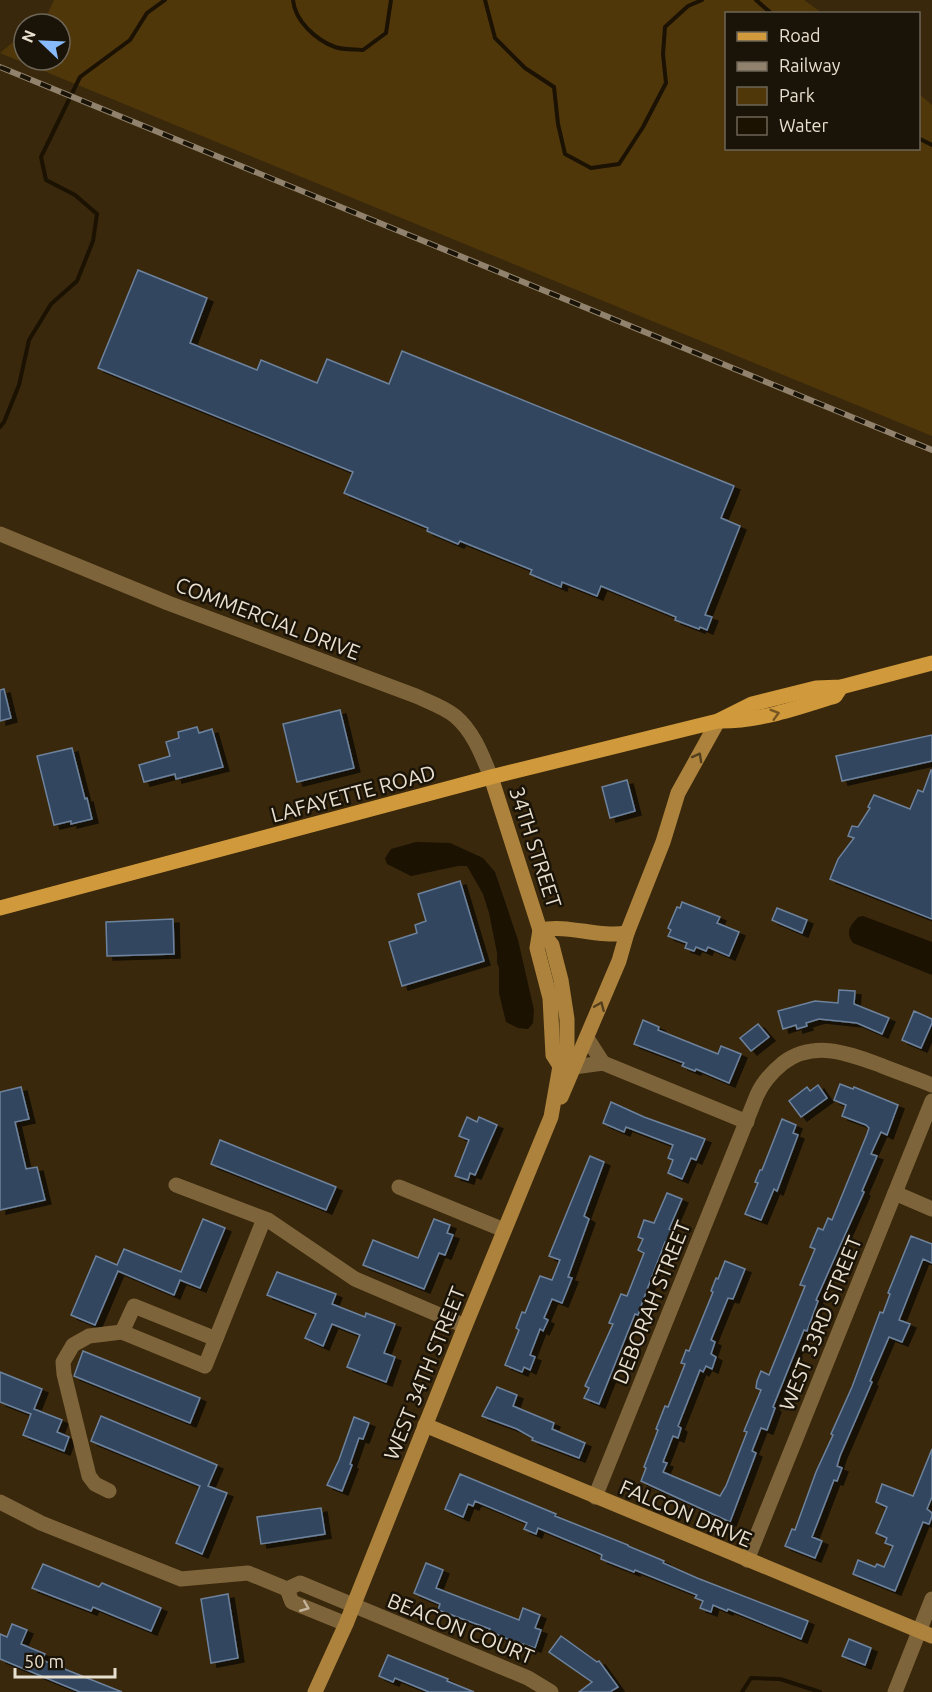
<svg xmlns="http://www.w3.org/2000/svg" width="932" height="1692" viewBox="0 0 932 1692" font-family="Ubuntu,sans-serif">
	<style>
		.green { fill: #4f370a }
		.water { fill: #1c1202 }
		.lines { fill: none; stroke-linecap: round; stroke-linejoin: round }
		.stream { stroke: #1c1202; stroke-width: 4 }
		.building { fill: #33465e; stroke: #6d829d; stroke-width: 1.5; filter: url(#shadow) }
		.street { stroke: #7e643b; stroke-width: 15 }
		.secondary { stroke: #ac823d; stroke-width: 15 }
		.primary { stroke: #d09a3c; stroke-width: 15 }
		.rail-casing { stroke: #90826c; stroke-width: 6 }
		.rail { stroke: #1a1307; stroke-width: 4; stroke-dasharray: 11; stroke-linecap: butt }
		.oneway { stroke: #755622 }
		.oneway2 { stroke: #543f1d }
		.oneway3 { stroke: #c4b49b }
		.labels { text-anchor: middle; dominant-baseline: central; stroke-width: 5; stroke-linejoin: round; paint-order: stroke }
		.street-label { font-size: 21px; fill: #e9dfcf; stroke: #1a1307 }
	</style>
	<defs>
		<filter id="shadow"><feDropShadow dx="6" dy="4" stdDeviation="0" flood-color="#0009"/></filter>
	</defs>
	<rect width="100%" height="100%" fill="#39280c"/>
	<polygon class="green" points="54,0 804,0 822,13 726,14 726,148 918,148 919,94 932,105 932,436 0,53 24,33 24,60 60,60 60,24 35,24 48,13"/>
	<g class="water">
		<polygon points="416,842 450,843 483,858 495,872 518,940 534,1010 533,1023 528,1029 518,1028 506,1022 499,993 499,968 497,963 497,953 489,913 483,894 467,866 458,866 411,876 387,864 385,858 391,849"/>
		<path d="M863 916 932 942V975L853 943C845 932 850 926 858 917Z"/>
	</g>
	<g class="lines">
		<g class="stream">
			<path d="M293 0C295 21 316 40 335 47 343 50 355 49 363 50L386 33 391 0"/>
			<polyline points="485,0 495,38 525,68 554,87 558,124 565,154 591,168 619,164 643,127 666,83 663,54 665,27 688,6 702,0"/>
			<polyline points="756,0 772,14"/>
			<polyline points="918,138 932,145"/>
			<polyline points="0,427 4,422 19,385 29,340 51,304 77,281 93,241 97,214 75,195 46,180 41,157 80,77 130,40 147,13 165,0"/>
			<polyline points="742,1692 751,1678 780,1679 820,1692"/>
		</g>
	</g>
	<g class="building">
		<polygon points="138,270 207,298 190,343 257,370 261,360 317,383 327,359 389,384 402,351 734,486 721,518 740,526 705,615 712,617 707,630 700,627 699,629 675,620 676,617 601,586 597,596 562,582 561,587 530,574 532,570 460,541 458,544 427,531 428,528 344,493 353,472 98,368"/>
		<polygon points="4,689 11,718 0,721 0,690"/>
		<polygon points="340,710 354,768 297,782 283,724"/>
		<polygon points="197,727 199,733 212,729 223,767 176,779 175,774 144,782 139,765 170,756 166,742 179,738 178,732"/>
		<polygon points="932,735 932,761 842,781 836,756"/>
		<polygon points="72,748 85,799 87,798 92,819 71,824 71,821 54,825 37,756"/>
		<polygon points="931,770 932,770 932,919 830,879 838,859 854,838 848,836 852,826 858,827 870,808 868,807 874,795 910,809 918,790 923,792"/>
		<polygon points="627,780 635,811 610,818 602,787"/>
		<polygon points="460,881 484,961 402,986 389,942 417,933 415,925 426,921 418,894"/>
		<polygon points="682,902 720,917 717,923 739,932 729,956 708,947 706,951 696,947 694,951 685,948 687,943 668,936 671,930 668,928 677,907 680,908"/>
		<polygon points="777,908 807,920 802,933 772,920"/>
		<polygon points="173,919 174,954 107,956 106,922"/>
		<polygon points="839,990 855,991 854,1004 889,1018 882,1034 857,1023 819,1019 806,1023 807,1026 797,1029 796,1025 783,1029 778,1011 815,1001 838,1003"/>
		<polygon points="914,1011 932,1019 932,1023 921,1048 902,1040"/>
		<polygon points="643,1020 659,1027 658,1030 718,1054 721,1046 741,1054 729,1083 696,1069 695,1071 682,1066 684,1063 634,1044"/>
		<polygon points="758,1024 769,1037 751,1051 740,1038"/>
		<polygon points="840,1084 853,1089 854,1087 898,1105 887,1135 881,1132 871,1154 877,1156 862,1191 864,1192 816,1300 818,1301 807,1331 804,1330 773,1407 775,1408 767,1430 761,1428 752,1451 756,1453 730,1522 641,1481 646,1468 644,1467 658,1430 656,1429 665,1406 668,1407 685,1364 681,1363 686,1350 689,1351 713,1292 711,1291 716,1278 718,1279 725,1261 745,1269 733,1299 728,1298 711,1340 715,1342 711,1354 716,1357 712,1369 706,1366 703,1372 700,1370 678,1426 681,1428 678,1438 673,1436 663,1462 667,1463 663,1472 720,1496 726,1486 747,1432 744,1431 761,1390 756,1388 757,1381 761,1371 769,1375 805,1286 800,1285 815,1249 810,1247 818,1228 823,1230 828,1218 832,1220 867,1134 869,1128 866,1125 842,1116 846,1105 834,1100"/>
		<polygon points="818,1085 827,1098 801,1117 789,1101 807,1087 810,1091"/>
		<polygon points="21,1087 29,1119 15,1122 26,1169 37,1167 45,1200 0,1210 0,1092"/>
		<polygon points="611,1102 644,1117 705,1139 696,1160 691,1158 682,1179 668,1173 673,1160 668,1158 673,1145 626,1127 624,1132 603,1123"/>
		<polygon points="467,1117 477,1122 479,1117 497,1125 475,1175 470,1173 468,1180 455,1176 469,1140 459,1136"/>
		<polygon points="782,1119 796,1125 793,1133 798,1135 777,1191 774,1189 761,1220 745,1214 758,1183 755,1182 760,1170 762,1170"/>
		<polygon points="220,1140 336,1187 326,1210 211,1164"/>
		<polygon points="590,1156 604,1162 584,1216 589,1219 568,1277 572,1278 562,1303 552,1299 544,1318 548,1320 543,1331 540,1329 530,1355 535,1357 530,1370 524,1367 522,1372 505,1365 519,1330 516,1328 522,1312 525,1313 540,1276 552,1280 560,1260 549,1256"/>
		<polygon points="667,1193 682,1199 669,1229 672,1231 666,1243 665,1242 642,1303 638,1315 635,1314 599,1404 584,1398 589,1388 585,1386 613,1324 609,1323 621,1294 627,1296 644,1253 638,1250 643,1239 638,1237 644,1220 654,1223"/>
		<polygon points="203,1219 225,1228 200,1288 180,1280 174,1295 118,1271 95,1325 71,1315 96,1256 117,1265 124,1249 181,1272"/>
		<polygon points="434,1219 450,1225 447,1233 453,1235 445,1255 439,1253 424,1289 363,1265 373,1240 418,1258"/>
		<polygon points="911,1236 932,1244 932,1263 923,1259 899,1320 910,1324 902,1342 889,1337 870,1381 872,1382 840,1456 837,1466 842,1468 837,1481 834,1480 812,1537 822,1541 815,1558 785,1546 792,1529 795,1530 816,1472 833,1435 831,1434 852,1387 880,1312 883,1313 890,1294 888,1293"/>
		<polygon points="277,1272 336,1294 332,1304 365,1317 366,1313 395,1324 384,1353 395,1357 386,1382 347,1367 360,1335 332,1324 323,1346 305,1338 316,1314 267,1295"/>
		<polygon points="83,1351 200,1398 190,1423 74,1376"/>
		<polygon points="0,1372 42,1389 34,1409 62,1420 57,1432 69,1437 64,1451 23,1435 31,1414 0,1402"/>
		<polygon points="497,1387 517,1395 513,1406 554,1423 552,1429 585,1443 579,1458 532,1440 533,1438 517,1429 482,1416"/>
		<polygon points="101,1416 217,1465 208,1486 227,1493 202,1554 176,1543 200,1486 91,1441"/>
		<polygon points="354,1417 369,1423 363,1439 359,1438 350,1464 352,1465 342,1491 327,1485 339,1460"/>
		<polygon points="932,1449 932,1497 927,1509 932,1513 932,1516 929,1524 923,1522 895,1591 853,1574 858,1560 875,1567 877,1564 884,1567 893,1546 885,1543 887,1538 876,1533 887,1507 876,1502 882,1484 913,1496"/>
		<polygon points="460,1474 556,1514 555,1516 628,1545 628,1546 664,1561 663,1563 697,1578 808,1621 801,1639 728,1609 727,1611 713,1605 711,1612 700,1608 703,1601 695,1598 697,1595 635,1570 634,1572 601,1559 602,1555 598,1553 538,1528 536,1534 524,1529 527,1523 475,1501 473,1506 468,1504 463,1517 445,1509"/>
		<polygon points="321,1508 325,1534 261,1544 257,1517"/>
		<polygon points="426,1563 443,1570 436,1588 519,1620 523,1608 540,1615 535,1628 541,1630 535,1648 505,1638 489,1631 490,1629 438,1610 440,1604 414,1593"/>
		<polygon points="43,1564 99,1587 102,1583 161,1608 151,1631 93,1607 91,1611 32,1588"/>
		<polygon points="228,1594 238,1658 211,1663 201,1599"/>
		<polygon points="12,1624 27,1630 21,1644 45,1654 42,1660 122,1692 80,1692 0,1659 0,1634 7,1637"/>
		<polygon points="561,1636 597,1662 599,1661 618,1687 610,1692 579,1692 592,1682 549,1652"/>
		<polygon points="849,1639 871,1648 865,1665 842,1656"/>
		<polygon points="388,1655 448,1679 447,1681 474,1692 429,1692 395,1678 393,1682 379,1676"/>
	</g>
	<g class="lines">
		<g class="street">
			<path d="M0 534 168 603 416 696C429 702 444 707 455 716 473 731 482 755 491 777"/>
			<polyline points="587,1038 603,1063"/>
			<polyline points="574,1067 603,1063 747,1122"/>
			<polyline points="176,1185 268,1220 355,1279 465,1326"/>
			<polyline points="399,1187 504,1230"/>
			<polyline points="895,1193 932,1209"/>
			<polyline points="122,1332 134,1306 216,1339"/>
			<polyline points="109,1491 95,1484 89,1476 64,1374 63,1362 73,1345 89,1336 122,1332 205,1366 264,1219"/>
			<path d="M595 1497 757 1095C763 1082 772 1072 783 1063 814 1040 847 1053 880 1065 897 1072 915 1078 932 1085"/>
			<polyline points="0,1502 41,1523 181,1579 248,1573 287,1589"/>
			<polyline points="747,1560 932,1101"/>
			<polyline points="346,1624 292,1602 287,1589 300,1583 528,1678 551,1692"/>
			<polyline points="895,1692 932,1599"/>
		</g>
		<g class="secondary">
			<polyline points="540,930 537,948 550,998 553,1055 560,1066"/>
			<path d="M540 930C569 924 598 938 627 933"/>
			<polyline points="561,1097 619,961 627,933 663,842 678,793 718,721"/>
			<polyline points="425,1425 932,1636"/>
			<polyline points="315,1692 346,1624 465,1326 551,1117 560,1066 567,1058 567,1019 561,980 552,945 540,930 491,777"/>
		</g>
		<g class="primary">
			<path d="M721 721C760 721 798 708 835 696L841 687"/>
			<polyline points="0,908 491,777 718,721 752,704 816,688 841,687 932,663"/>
		</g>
		<g class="rail-casing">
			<polyline id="rail" points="0,67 932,450"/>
		</g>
		<use href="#rail" class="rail"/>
	</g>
	<defs><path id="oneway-chevron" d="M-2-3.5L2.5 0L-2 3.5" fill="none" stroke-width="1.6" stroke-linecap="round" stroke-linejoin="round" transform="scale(1.5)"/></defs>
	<use class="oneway" href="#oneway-chevron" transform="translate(775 714) rotate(-16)"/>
	<g class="oneway2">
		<use href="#oneway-chevron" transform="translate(698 757) rotate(-61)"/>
		<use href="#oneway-chevron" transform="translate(600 1006) rotate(-67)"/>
	</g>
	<use class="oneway3" href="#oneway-chevron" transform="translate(305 1607) rotate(22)"/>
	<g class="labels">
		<g class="street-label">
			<text transform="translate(268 618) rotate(21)">COMMERCIAL DRIVE</text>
			<text transform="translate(353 793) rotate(-15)">LAFAYETTE ROAD</text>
			<text transform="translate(536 847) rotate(72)">34TH STREET</text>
			<text transform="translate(651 1302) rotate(-68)">DEBORAH STREET</text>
			<text transform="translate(820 1323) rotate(-68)">WEST 33RD STREET</text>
			<text transform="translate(424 1373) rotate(-68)">WEST 34TH STREET</text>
			<text transform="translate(686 1513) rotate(23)">FALCON DRIVE</text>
			<text transform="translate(461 1628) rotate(22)">BEACON COURT</text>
		</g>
	</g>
	<rect x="725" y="12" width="195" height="138" fill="#1a1307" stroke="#6d6557" stroke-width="1.5"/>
	<rect x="737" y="32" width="30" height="9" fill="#d09a3c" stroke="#6d6557" stroke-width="1.5"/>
	<text x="779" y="42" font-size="18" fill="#e9dfcf">Road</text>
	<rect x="737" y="62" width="30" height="9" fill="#90826c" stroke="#6d6557" stroke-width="1.5"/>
	<text x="779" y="72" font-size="18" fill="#e9dfcf">Railway</text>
	<rect x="737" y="87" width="30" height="18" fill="#4f370a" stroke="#6d6557" stroke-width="1.5"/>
	<text x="779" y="102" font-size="18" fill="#e9dfcf">Park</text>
	<rect x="737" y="117" width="30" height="18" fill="#1c1202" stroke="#6d6557" stroke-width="1.5"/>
	<text x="779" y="132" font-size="18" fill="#e9dfcf">Water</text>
	<g transform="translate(42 42) rotate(293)"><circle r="28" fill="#1a1307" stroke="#6d6557" stroke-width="1.5"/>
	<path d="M0-4.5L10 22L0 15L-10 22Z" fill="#87bbfc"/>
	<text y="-9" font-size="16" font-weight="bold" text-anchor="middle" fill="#e9dfcf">N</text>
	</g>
	<path d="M15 1668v9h100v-9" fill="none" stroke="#e9dfcf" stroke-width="3"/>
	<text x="24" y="1668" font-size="18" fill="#e9dfcf" stroke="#1a1307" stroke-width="4.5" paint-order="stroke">50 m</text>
</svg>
